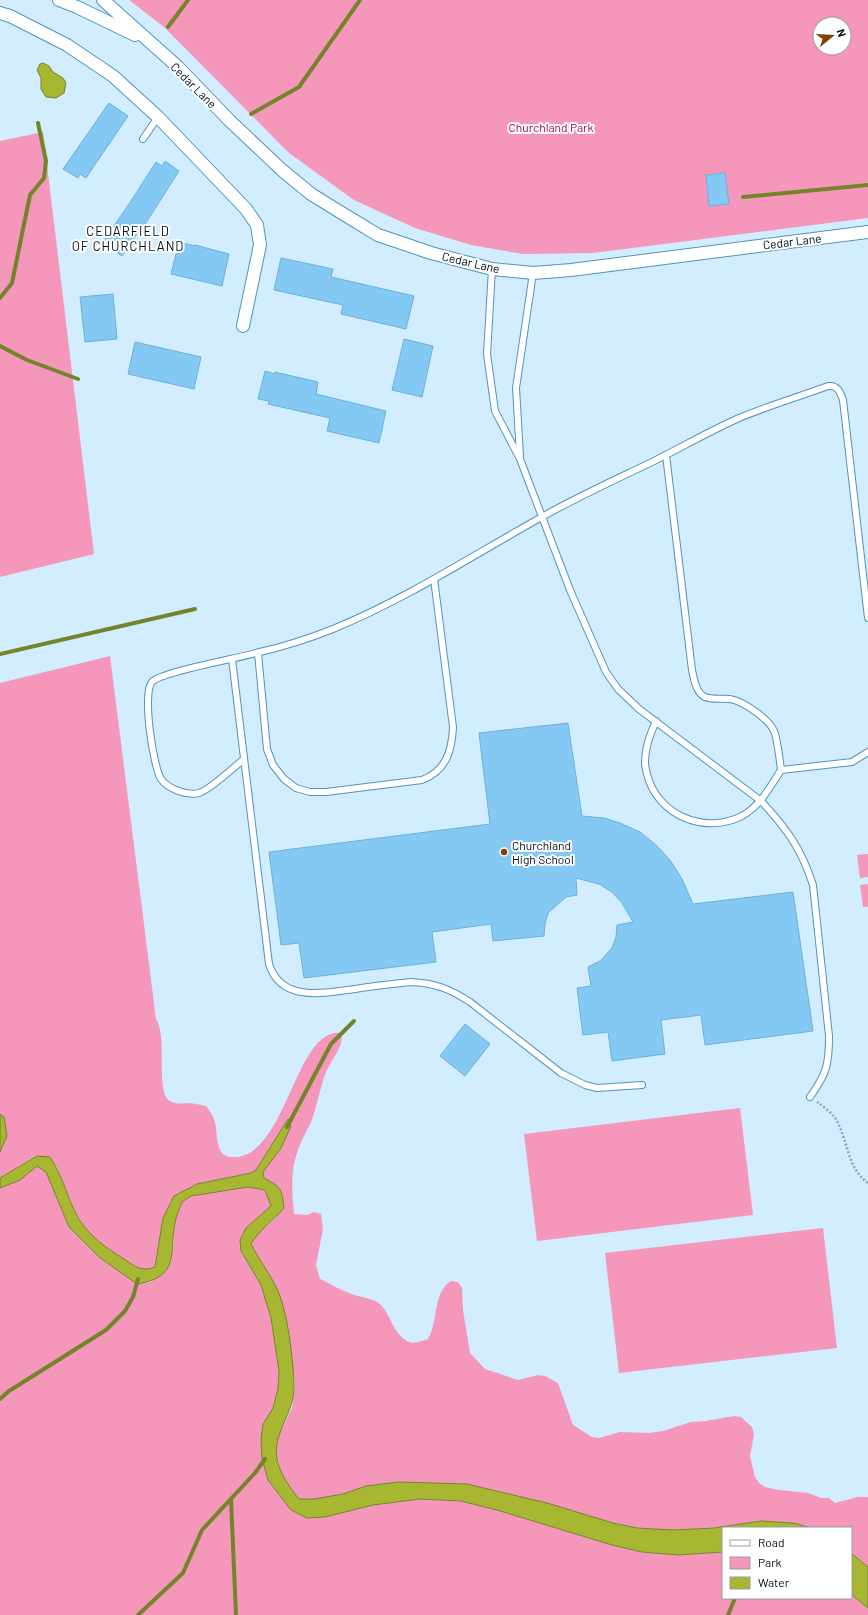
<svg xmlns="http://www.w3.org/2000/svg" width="868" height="1615" viewBox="0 0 868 1615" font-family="Barlow,sans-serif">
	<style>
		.green { fill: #f497ba; fill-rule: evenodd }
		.water { fill: #a7b731; stroke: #75842a }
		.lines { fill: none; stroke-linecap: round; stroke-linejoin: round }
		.stream { stroke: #75842a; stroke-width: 4 }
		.building { fill: #84c9f3; stroke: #6bb1db }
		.service-casing { stroke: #4e94bd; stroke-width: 8 }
		.minor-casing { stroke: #4e94bd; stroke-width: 14 }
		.path { stroke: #8da4b4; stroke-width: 2.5; stroke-dasharray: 2 2; stroke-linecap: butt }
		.service { stroke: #fff; stroke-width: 6 }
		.minor { stroke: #fff; stroke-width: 12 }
		.poi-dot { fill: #814203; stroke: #fff; stroke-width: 1.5 }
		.labels { text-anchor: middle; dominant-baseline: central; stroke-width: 4; stroke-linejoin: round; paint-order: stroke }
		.street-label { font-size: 12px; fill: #000e1a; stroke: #fff }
		.park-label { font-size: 12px; fill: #9e085a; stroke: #fff }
		.poi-label { font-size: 12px; fill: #000e1a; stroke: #fff; text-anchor: start }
		.neighbourhood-label { font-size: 13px; letter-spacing: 1px; fill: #000e1a; stroke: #fff }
	</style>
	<rect width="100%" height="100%" fill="#d2edff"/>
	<g class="green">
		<path d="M129 0H868V218L593 253 523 254 471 245 415 228 354 200 289 153 164 27ZM820 24H844V48H820Z"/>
		<polygon points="43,132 94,554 0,577 0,141"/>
		<path d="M110 656 156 1019C168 1037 155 1092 170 1101 176 1105 184 1103 191 1103 196 1104 201 1105 206 1106 209 1110 212 1114 214 1119 218 1129 215 1146 223 1154 228 1158 233 1157 238 1157 288 1149 296 1026 342 1033 343 1048 332 1058 326 1072 320 1088 317 1106 311 1122 307 1131 301 1140 298 1150 290 1172 292 1191 294 1214L307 1215 314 1212 321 1214 323 1229 316 1265 320 1279C331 1284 342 1291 354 1295 364 1298 374 1298 382 1306 391 1317 394 1334 407 1341 414 1345 421 1341 428 1339 439 1321 432 1293 451 1281L458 1282 462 1288 463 1310 470 1353 485 1369 518 1380 538 1375 545 1376 558 1383 573 1425 592 1437 599 1438 620 1432 649 1433 663 1431 691 1422 706 1421 734 1416 741 1417 752 1427 754 1434 750 1456 755 1477 759 1483 765 1487 779 1490 808 1493 821 1498H829L835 1503 858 1497H868V1567L851 1553V1528H812L793 1523 761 1521 714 1528 673 1530 637 1528 613 1523 547 1503 467 1484 398 1482 366 1486 343 1494 313 1500 299 1499 284 1481 280 1469 276 1448 280 1432 292 1408 295 1385 288 1328 251 1244 257 1234 276 1218 263 1172 281 1148 291 1126 287 1120 256 1170 251 1173 197 1184 174 1196 155 1267 145 1270 136 1267 107 1249 87 1231 75 1212 57 1167 36 1156 0 1178V1152L7 1136 4 1117 0 1114V683Z"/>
		<polygon points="868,854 868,877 860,878 857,855"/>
		<polygon points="868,884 868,907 863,907 860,885"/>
		<polygon points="740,1108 753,1215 537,1241 524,1134"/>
		<polygon points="37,1166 46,1172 69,1227 99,1257 137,1284 151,1282 173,1248 175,1222 182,1202 191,1196 248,1187 265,1190 272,1206 246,1228 241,1251 261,1285 271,1318 279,1371 278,1389 273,1408 263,1424 262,1458 268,1480 291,1510 373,1505 420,1499 461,1501 497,1510 612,1545 642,1552 678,1555 723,1552 723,1598 851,1598 851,1594 868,1608 868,1615 0,1615 0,1188 20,1180"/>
		<polygon points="823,1228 837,1348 619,1373 605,1253"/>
	</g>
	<g class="water">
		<polygon points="43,63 49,66 53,72 63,78 66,83 64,93 56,98 46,97 41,89 41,78 37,70 40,64"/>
		<polygon points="0,1114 4,1117 7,1136 0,1152"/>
		<path d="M288 1119 291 1126 281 1148 263 1172 264 1178C281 1187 282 1189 284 1208 273 1221 259 1230 251 1244 259 1260 271 1275 278 1291 288 1315 293 1358 294 1384 295 1404 286 1415 280 1433 270 1459 283 1479 299 1499H314L343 1494 366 1486 398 1482 467 1484 547 1503 613 1523 637 1528 673 1530 714 1528 761 1521 793 1523 812 1528H723V1552L678 1555 642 1552 612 1545 497 1510 461 1501 420 1499 373 1505 325 1517 307 1518 291 1510 268 1480 262 1458 261 1439 263 1424 273 1408 278 1389 279 1371 271 1318 261 1285 241 1251 240 1240 246 1228 271 1206 265 1190 248 1187 191 1196 182 1202C180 1208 176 1216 175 1223 169 1255 180 1277 137 1284L99 1257 69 1227 46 1172 37 1166 20 1180 0 1188V1178L37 1156 50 1157C61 1173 66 1192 74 1210 84 1232 104 1247 124 1259 136 1267 141 1272 155 1267L163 1218 174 1196 197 1184 251 1173 256 1170Z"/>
		<polygon points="851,1553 868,1567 868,1608 851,1594"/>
	</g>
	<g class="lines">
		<g class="stream">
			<polyline points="168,27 188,0"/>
			<polyline points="251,114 299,87 360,0"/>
			<polyline points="743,197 868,185"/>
			<polyline points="0,298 12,283 30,195 44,178 46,161 38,123"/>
			<polyline points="0,346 27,360 78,379"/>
			<polyline points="0,654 195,609"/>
			<polyline points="287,1127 331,1044 354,1021"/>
			<polyline points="0,1399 9,1391 106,1330 125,1311 133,1297 138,1279"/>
			<polyline points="231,1499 236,1615"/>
			<polyline points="138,1615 183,1573 202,1530 255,1473 265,1459"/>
			<polyline points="728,1615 735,1598"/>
		</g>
	</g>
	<g class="building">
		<polygon points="109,103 128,116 86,178 80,174 78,178 63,169"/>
		<polygon points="165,161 179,171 142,229 141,228 122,256 102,243 129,204 156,162 162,166"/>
		<polygon points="725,173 729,204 709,206 706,175"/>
		<polygon points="179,242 195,246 195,245 229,254 222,286 171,274"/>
		<polygon points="281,258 333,269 331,277 414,296 406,329 341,314 343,305 274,290"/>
		<polygon points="113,294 117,339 85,342 80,297"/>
		<polygon points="404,339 433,346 422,397 392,390"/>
		<polygon points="135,342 201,357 194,389 128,374"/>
		<polygon points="265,371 275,374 275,372 318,382 316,394 386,411 379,443 327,431 330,418 268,404 269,401 258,399"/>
		<polygon points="568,723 582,816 604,818 620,823 640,832 656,845 670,860 682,879 693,904 793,892 813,1031 705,1045 701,1015 661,1020 665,1054 612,1061 608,1032 583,1035 577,988 591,986 588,967 600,961 612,948 616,937 617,925 633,922 622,903 612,892 599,884 576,878 577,895 566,897 548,913 545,924 544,936 493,941 491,924 432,932 436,962 304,978 299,943 281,945 269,852 490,824 479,733"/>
		<polygon points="465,1024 490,1044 465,1076 440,1056"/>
	</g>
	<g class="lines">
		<g class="service-casing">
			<g id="service">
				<polyline points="143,139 158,117"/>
				<path d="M492 269 487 354 495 411 520 459 570 590 606 672 618 689 639 709 761 801C787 829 801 848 813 885L829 1036C829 1065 827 1073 810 1097"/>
				<path d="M666 455 692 670C694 679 696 693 705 697 712 700 723 698 730 699 743 701 769 719 774 731 777 737 780 762 781 770"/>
				<polyline points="520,456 516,388 533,273"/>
				<path d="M258 653 267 749 273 765 284 779 296 788 310 792H326L422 780C446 771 452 751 453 727L434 579"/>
				<path d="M232 659 269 964C281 1003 325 993 355 989 374 986 392 984 411 982 435 983 450 989 470 1002L561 1073 585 1085 597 1088 642 1085"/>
				<path d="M656 721C650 735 645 747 645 762 645 766 646 770 647 774 657 815 704 835 742 816 760 806 770 787 781 770L852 762 868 752"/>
				<path d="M244 759C234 767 210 790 199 793 187 796 168 789 161 779 153 766 142 693 152 682 160 672 239 658 256 653 282 647 308 639 333 629 406 599 472 556 540 518 577 497 617 479 654 461 682 447 710 431 739 418 768 406 798 397 828 386 838 385 840 392 843 400L868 618"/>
			</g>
		</g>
		<g class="minor-casing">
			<g id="minor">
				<polyline points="59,0 77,7 135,35"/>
				<polyline points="103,0 178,67 230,121 283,171 311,194 345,215 378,235 431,253 492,269 533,273 571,270 868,232"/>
				<polyline points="0,13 10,16 67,45 113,76 158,117 246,209 257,225 260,245 243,326"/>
			</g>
		</g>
		<path class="path" d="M817 1102C824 1107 834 1114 838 1123 848 1143 848 1169 868 1183"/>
		<use href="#service" class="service"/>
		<use href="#minor" class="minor"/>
	</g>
	<circle class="poi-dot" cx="504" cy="852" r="4"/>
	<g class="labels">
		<g class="street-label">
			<text transform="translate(194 85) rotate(45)">Cedar Lane</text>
			<text transform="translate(792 241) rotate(-7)">Cedar Lane</text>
			<text transform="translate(471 262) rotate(13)">Cedar Lane</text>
		</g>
		<g class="park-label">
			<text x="551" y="127">Churchland Park</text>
		</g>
		<g class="poi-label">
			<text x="512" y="845">Churchland<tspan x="512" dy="14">High School</tspan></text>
		</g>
		<g class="neighbourhood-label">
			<text x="128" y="231">CEDARFIELD<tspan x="128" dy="15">OF CHURCHLAND</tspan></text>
		</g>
	</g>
	<rect x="722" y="1527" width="130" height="72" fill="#ffffff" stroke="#999fa3"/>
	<rect x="730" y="1540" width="20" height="6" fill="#ffffff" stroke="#999fa3"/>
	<text x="758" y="1547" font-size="12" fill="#000e1a">Road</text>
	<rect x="730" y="1557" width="20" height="12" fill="#f497ba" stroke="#999fa3"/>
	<text x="758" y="1567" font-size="12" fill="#000e1a">Park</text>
	<rect x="730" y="1577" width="20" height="12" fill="#a7b731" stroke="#999fa3"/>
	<text x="758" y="1587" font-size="12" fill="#000e1a">Water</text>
	<g transform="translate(832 36) rotate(72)"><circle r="19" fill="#ffffff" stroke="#999fa3"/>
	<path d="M0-3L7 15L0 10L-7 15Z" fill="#814203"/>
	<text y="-6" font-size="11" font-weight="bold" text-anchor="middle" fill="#000e1a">N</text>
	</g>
</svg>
